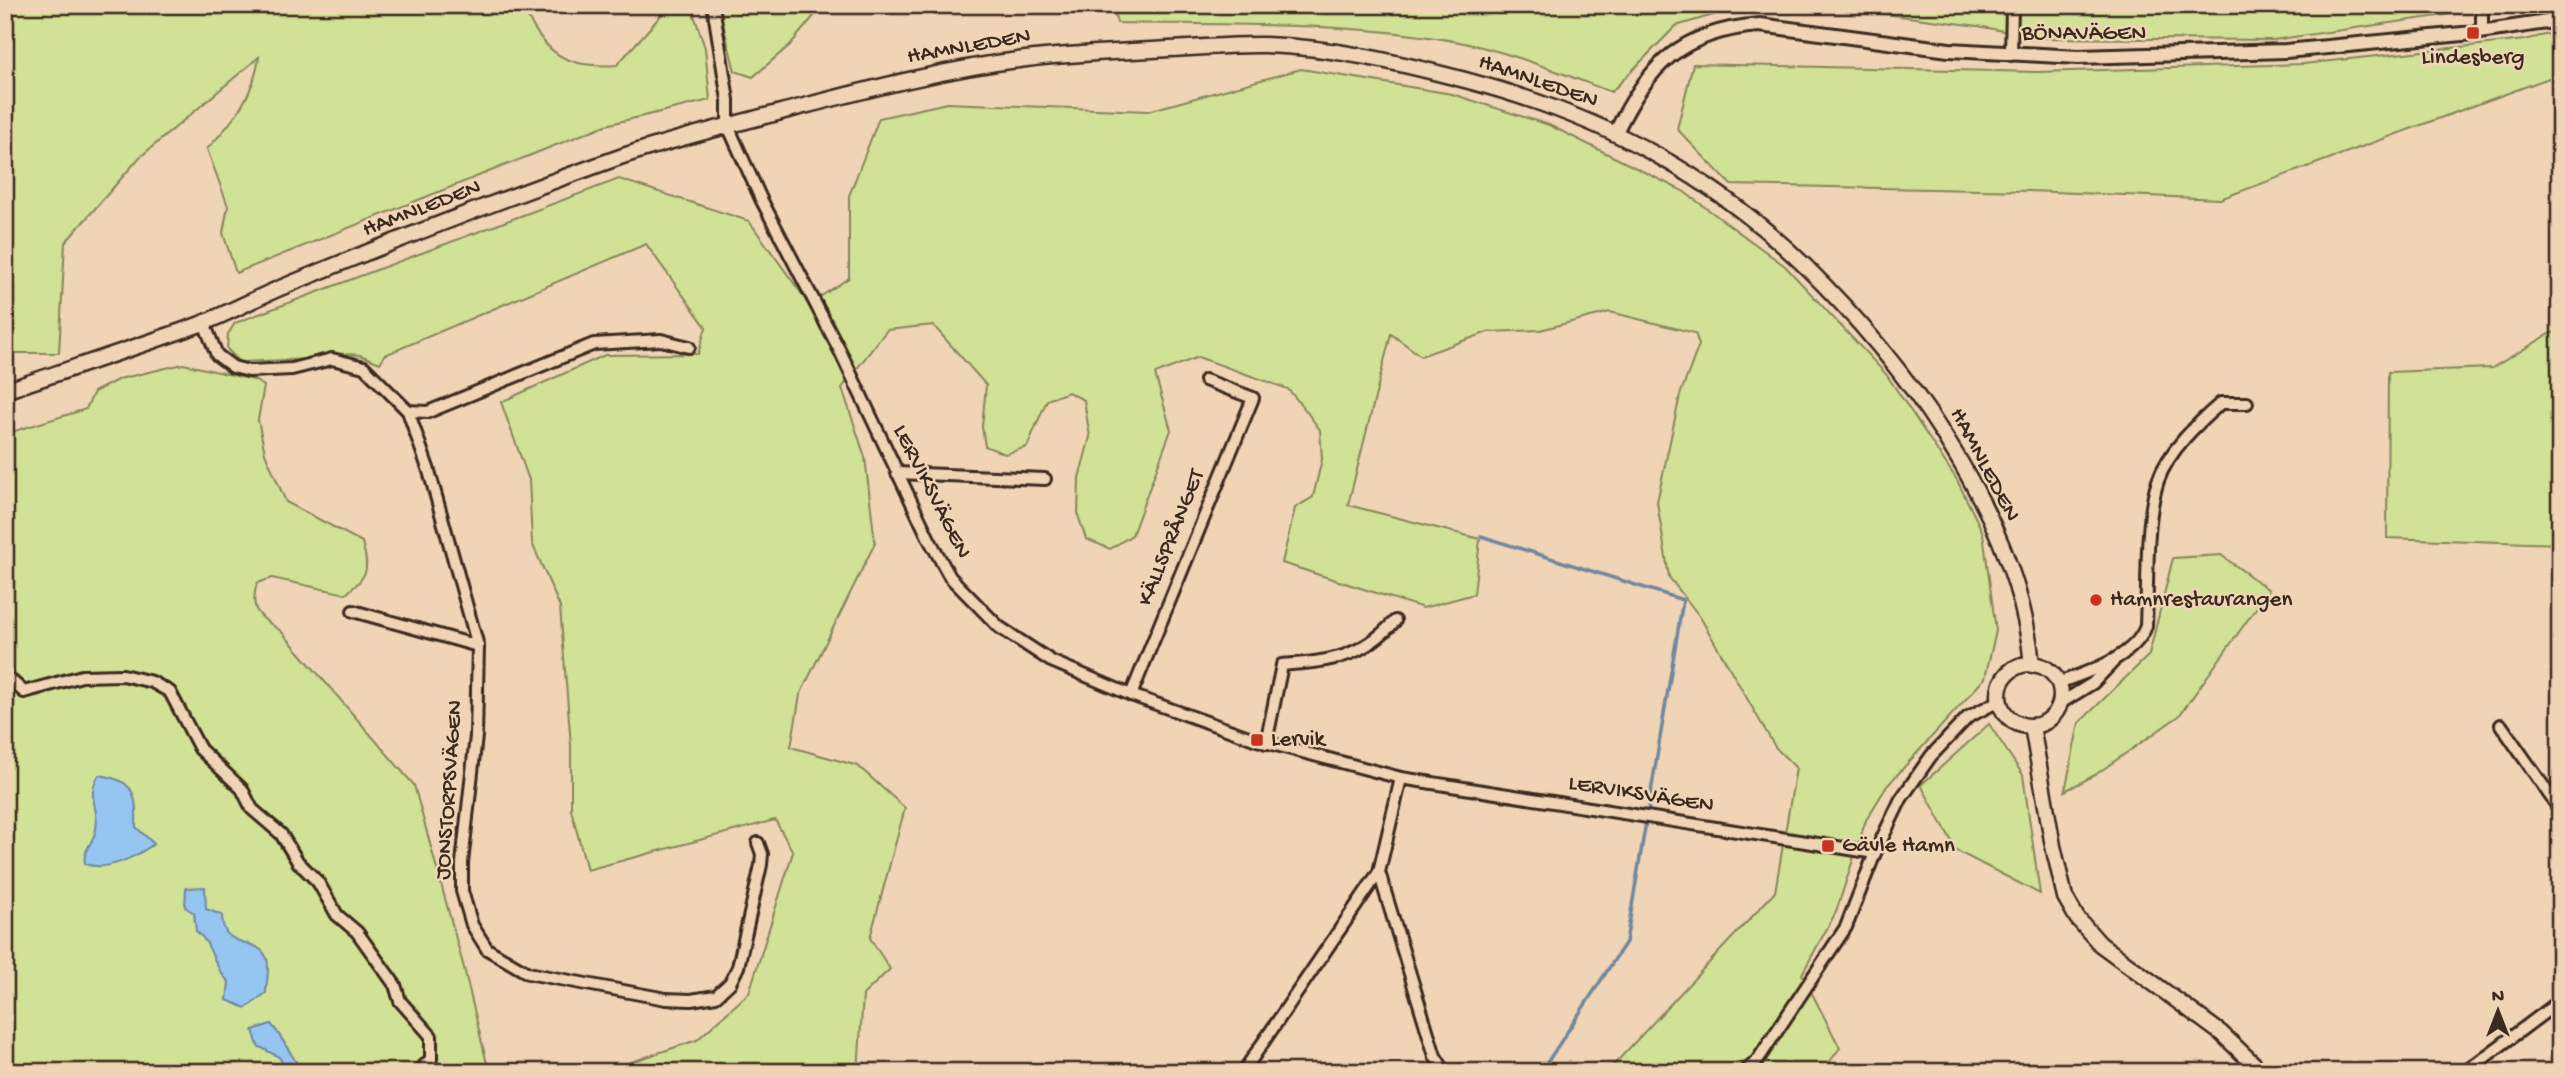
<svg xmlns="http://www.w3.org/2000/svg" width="2565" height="1077" viewBox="0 0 2565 1077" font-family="'Gochi Hand',sans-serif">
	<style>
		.green { fill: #d1e195; stroke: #86865a; stroke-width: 2 }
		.water { fill: #95c5f1; stroke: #71879d; stroke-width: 2 }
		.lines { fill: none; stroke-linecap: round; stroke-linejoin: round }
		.stream { stroke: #71879d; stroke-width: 3.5 }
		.minor-casing { stroke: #3b2a1e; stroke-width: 16 }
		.tertiary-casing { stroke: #3b2a1e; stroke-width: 18 }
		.secondary-casing { stroke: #3b2a1e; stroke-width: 19 }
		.minor { stroke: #efd4b6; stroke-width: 10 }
		.tertiary { stroke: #efd4b6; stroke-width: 12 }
		.secondary { stroke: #efd4b6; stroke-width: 14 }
		.poi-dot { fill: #c8321e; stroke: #efd4b6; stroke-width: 2.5 }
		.labels { text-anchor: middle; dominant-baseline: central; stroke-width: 5; stroke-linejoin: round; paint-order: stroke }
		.street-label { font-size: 23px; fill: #3b2a1e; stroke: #efd4b6 }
		.poi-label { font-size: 23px; fill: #3b2a1e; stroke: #efd4b6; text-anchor: start }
	</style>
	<rect width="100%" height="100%" fill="#efd4b6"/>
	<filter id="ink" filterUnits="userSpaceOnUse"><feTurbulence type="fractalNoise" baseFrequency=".0143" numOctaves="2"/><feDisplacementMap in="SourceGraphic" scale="14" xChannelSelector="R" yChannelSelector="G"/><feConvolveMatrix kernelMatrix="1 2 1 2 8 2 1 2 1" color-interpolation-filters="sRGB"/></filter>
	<g filter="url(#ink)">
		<g class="green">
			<path d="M5 5H522C543 52 564 69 617 65L664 12 679 9 693 12 705 48 710 100 606 125 236 273 223 233 228 206 207 149C234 121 254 95 259 57L139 158 65 243 59 353H5Z"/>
			<polygon points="718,5 823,5 790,45 753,77 735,71"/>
			<path d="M1113 5H2514L2273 40 2039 38 1978 26 1861 11 1720 13 1676 26 1611 92C1558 72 1504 49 1448 40 1339 22 1228 25 1117 23Z"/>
			<polygon points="2560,31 2560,74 2220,199 2029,191 1731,185 1677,129 1693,64 2038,72 2303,64 2525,40"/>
			<polygon points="1301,69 1452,94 1549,125 1683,191 1785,266 1886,374 1957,480 1983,533 1996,631 1985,678 1887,786 1866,820 1836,912 1802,974 1840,1048 1822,1072 1607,1072 1775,892 1796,768 1775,747 1700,617 1669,577 1657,502 1680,395 1699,345 1695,333 1610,312 1540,330 1488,332 1421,356 1391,334 1348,505 1480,539 1474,594 1423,608 1282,563 1295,508 1313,497 1322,459 1320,430 1304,408 1288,389 1198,357 1155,374 1171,430 1132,535 1110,549 1086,539 1078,515 1079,478 1090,437 1084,400 1068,392 1047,400 1027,447 1005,454 985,446 982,427 986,385 933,325 887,330 842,388 865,457 875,543 800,695 791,747 858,766 905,808 870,938 890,969 863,995 858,1072 617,1072 616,1067 697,1040 749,993 793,852 775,820 587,870 571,809 571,746 560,607 532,543 529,480 501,402 605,355 698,354 706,327 646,244 385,355 380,363 360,355 329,353 309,359 240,362 227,349 228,334 235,323 619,179 749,221 809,304 849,278 849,196 879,118 947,103 1148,111"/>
			<polygon points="2560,331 2560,544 2387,538 2388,372 2492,368 2551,333"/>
			<path d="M183 364 254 380 264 386 258 420 265 453 286 502 362 542C370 571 368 575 346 594L272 578 257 583C249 612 259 616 281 631L414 785 464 968 489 1072H5V434L86 409 94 392 119 379Z"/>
			<polygon points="2221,555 2269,590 2179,716 2095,775 2065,791 2079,723 2149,655 2173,558"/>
			<polygon points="1989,724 2023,775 2040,894 1957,851 1921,785"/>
		</g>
		<g class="water">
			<path d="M99 775C134 780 137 793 136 827L154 844C135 857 108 872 85 864 82 850 94 843 96 829 100 807 85 797 99 775Z"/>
			<path d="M205 887 206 909 222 915C222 953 258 934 267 959 270 968 266 983 266 993L246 1008 227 1000 229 982C212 966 213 944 196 931L194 913 185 907 186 888Z"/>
			<path d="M271 1024C284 1039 291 1056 303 1072H288L279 1057 258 1046 253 1030Z"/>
		</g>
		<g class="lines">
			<polyline class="stream" points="1481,536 1683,600 1626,942 1541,1072"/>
			<g class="minor-casing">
				<g id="minor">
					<polyline points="713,5 728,100 728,126 761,199 840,351 929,539 950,577 999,627 1051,661 1131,695 1257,740 1401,778 1875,853"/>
					<polyline points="2482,5 2482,32"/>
					<polyline points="2011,55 2012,5"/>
					<polyline points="204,323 217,355 233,367 249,371 292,369 332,359 364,367 408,411 428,412 594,344 661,340 689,347"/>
					<polyline points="408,411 429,471 478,646 476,736 462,863 462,891 472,925 487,949 528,973 666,999 691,1000 716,996 730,983 738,967 761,865 762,854 758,843"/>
					<polyline points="897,473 1045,479"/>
					<polyline points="353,611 478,646"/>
					<polyline points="5,675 24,692 82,676 123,675 152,682 170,692 200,749 242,789 252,809 281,834 298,862 318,882 337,915 357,932 395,985 400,1001 431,1036 431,1059 424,1066 427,1072"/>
					<path d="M2058 683C2087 672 2135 658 2146 626 2148 584 2145 519 2158 481 2168 451 2198 423 2221 403H2247"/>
					<polyline points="1131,695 1253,398 1205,380"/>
					<polyline points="2059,704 2093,683 2113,662"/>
					<polyline points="2501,725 2560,810"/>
					<path d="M1266 743 1282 665C1330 661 1360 659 1395 621"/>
					<polyline points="1379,872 1435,1056 1445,1072"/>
					<polyline points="1243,1072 1379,872 1401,778"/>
					<polyline points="1745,1072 1757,1061 1846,927 1875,853 1901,799 1931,756 1968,717 1999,701"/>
					<polyline points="2465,1072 2560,1001"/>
				</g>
			</g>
			<g class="tertiary-casing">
				<path id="tertiary" d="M1615 134C1649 64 1681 31 1760 25L1949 50 2078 57 2286 51 2473 33 2560 20"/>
			</g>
			<g class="secondary-casing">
				<g id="secondary">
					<path d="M5 391C69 369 134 348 198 325 227 314 255 298 285 286 395 240 508 197 620 157 672 139 727 126 781 112 862 91 943 69 1026 59 1074 53 1122 52 1169 49 1201 48 1233 44 1265 45 1332 47 1400 63 1465 80 1606 117 1721 178 1823 284 1918 381 2020 527 2032 665"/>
					<circle cx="2030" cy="695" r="31"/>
					<polyline points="2032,726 2053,846 2065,897 2077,918 2100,944 2221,1033 2260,1070"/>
				</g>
			</g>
			<use href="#minor" class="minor"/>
			<use href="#tertiary" class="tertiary"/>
			<use href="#secondary" class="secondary"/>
		</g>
	</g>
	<g class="poi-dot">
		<rect x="2466" y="26" width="14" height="14" rx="3.5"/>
		<circle cx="2096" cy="600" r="7"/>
		<rect x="1250" y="733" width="14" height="14" rx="3.5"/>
		<rect x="1821" y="839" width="14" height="14" rx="3.5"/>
	</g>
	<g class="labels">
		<g class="street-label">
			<text x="2084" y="34">BÖNAVÄGEN</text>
			<text transform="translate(969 47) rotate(-10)">HAMNLEDEN</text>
			<text transform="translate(1538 82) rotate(19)">HAMNLEDEN</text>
			<text transform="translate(422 209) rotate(-21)">HAMNLEDEN</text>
			<text transform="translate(1984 465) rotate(62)">HAMNLEDEN</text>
			<text transform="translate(931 492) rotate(63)">LERVIKSVÄGEN</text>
			<text transform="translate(1172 538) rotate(-68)">KÄLLSPRÅNGET</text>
			<text transform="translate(450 790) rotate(-86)">JONSTORPSVÄGEN</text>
			<text transform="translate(1641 795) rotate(9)">LERVIKSVÄGEN</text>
		</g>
		<g class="poi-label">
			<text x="2473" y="58" text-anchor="middle">Lindesberg</text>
			<text x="2110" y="600">Hamnrestaurangen</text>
			<text x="1271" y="740">Lervik</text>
			<text x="1842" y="846">Gävle Hamn</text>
		</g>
	</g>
	<rect width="2565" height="1077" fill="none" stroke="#efd4b6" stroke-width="28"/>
	<rect x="14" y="14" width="2537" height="1049" fill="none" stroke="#3b2a1e" stroke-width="2.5" filter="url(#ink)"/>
	<g transform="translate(2498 1011)" stroke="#efd4b6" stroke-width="5" paint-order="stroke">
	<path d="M0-5L12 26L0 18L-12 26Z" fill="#3b2a1e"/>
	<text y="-10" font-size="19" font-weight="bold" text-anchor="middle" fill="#3b2a1e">N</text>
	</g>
</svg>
